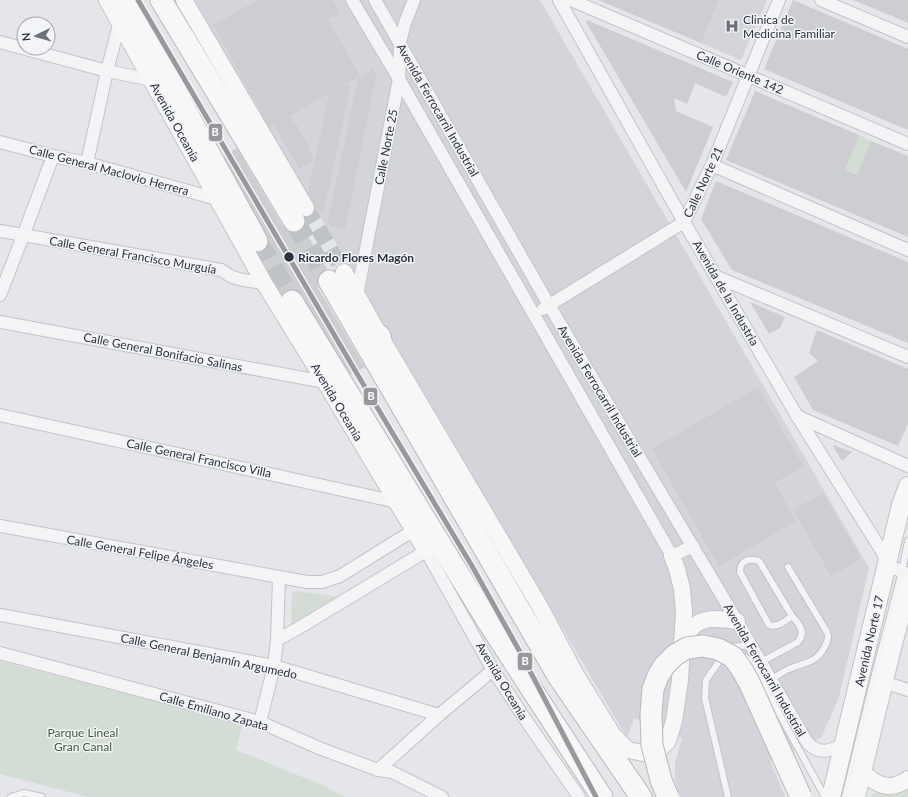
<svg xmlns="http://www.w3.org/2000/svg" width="908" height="797" viewBox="0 0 908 797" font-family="Lato,sans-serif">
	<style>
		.built { fill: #d3d5db }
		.green { fill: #d4dcd6 }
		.building { fill: #cdced1 }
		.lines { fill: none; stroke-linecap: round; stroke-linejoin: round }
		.secondary-tunnel { stroke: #bfc2c7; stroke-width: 16; stroke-dasharray: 16 8; stroke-linecap: butt }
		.highway-tunnel { stroke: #bfc2c7; stroke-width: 21; stroke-dasharray: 21 10; stroke-linecap: butt }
		.lane-casing { stroke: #c3c4c7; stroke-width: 8 }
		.street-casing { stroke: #c3c4c7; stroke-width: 14 }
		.secondary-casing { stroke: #c3c4c7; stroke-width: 18 }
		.primary-casing { stroke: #c1c3c6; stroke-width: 20 }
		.highway-casing { stroke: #b7b9bd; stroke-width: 23 }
		.lane { stroke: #f4f4f6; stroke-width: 6 }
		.street { stroke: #f4f4f6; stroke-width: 12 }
		.secondary { stroke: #f7f7f8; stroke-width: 16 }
		.primary { stroke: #f7f7f8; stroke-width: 18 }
		.highway { stroke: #f7f7f8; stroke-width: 21 }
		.highway-bridge-casing { stroke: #b7b9bd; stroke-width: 23; stroke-linecap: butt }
		.highway-bridge { stroke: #f7f7f8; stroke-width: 21 }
		.metro-1-casing { stroke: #f3f4f7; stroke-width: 8 }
		.metro-1 { stroke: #97999c; stroke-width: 5 }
		.stop-dot { fill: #2d3240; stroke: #f3f4f7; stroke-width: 1.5 }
		.labels { text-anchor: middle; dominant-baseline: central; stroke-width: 3; stroke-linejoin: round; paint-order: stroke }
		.poi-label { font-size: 12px; fill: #2d3240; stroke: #f3f4f7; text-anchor: start }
		.street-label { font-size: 12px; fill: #2d3240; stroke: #f3f4f7 }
		.stop-label { font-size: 12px; font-weight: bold; fill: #2d3240; stroke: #f3f4f7; text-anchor: start }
		.park-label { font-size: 12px; fill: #3e5a3c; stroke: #f3f4f7 }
		.line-badge { stroke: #f3f4f7; stroke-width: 1.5 }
		.badge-label { font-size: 11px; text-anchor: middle; font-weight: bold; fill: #fff }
	</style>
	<rect width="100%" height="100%" fill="#e4e6e9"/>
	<g class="built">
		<polygon points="194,0 540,0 869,568 839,697 821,738 770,761 785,797 680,797 675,780 675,763 682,738 634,718 627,738 300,182"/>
		<polygon points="719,0 767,0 741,60 701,43"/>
	</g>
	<g class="green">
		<polygon points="859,135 871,141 857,175 845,170"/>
		<polygon points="296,591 339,597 291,625 292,594"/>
		<polygon points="0,661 243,724 236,750 322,785 345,797 88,797 0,774"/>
		<polygon points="908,787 908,796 907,797 871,797 872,794 896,790"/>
	</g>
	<g class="building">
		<polygon points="258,0 333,0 340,13 328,19 360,76 331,92 351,83 324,212 318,211 308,193 329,94 269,127 213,25"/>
		<polygon points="598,0 719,0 701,43"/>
		<polygon points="793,0 908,49 908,130 764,69"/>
		<polygon points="853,0 908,0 908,23 882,12"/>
		<polygon points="587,20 733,82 726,97 695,83 687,104 674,98 676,111 713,127 686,192 586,22"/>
		<polygon points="373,69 376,75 345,229 327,225 358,79"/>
		<polygon points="755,91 859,135 845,170 857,175 871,141 908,156 908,237 726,160"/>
		<polygon points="290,116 294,123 295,122 311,150 309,151 314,160 299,169 274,125"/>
		<polygon points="237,148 283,227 298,219 333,279 318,288 365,367 343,379 270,288 215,161"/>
		<polygon points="716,181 908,262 908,343 732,270 701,219"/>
		<polygon points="750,302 785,317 780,328 769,334"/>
		<polygon points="817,330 908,369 908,424 898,446 813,410 794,377 818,361 809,353"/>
		<polygon points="758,387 803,466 775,483 796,521 719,566 652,449"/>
		<polygon points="834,445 852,452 842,461 833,446"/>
		<polygon points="823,493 861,559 831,576 793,510"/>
	</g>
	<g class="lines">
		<polyline class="secondary-tunnel" points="306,208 344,272"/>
		<g class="highway-tunnel">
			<polyline points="294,221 329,281"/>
			<polyline points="257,241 292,301"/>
		</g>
		<g class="lane-casing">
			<g id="lane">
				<polyline points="729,649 732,647 750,645"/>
				<polyline points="723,656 706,680 705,698 728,797"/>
				<polyline points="743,656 749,660 752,664 825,797"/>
				<path d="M761 662 798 642C806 632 800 625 792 616L759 561C749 558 740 560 740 572L769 625C778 628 785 621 792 616"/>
				<path d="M771 680C777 676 783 671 789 669 807 661 817 664 826 644 828 639 829 637 827 632L788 567"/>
				<polyline points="11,797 24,793 42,797"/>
				<polyline points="845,797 874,678 902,571 908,541"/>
			</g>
		</g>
		<g class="street-casing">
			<g id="street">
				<polyline points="352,0 399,79 672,556 693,546"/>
				<path d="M375 0 549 305 737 621 807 742C819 756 831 751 845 743"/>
				<polyline points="559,0 684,222 797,416 888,561 892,567 908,574"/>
				<polyline points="571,0 908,144"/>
				<polyline points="821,0 908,37"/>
				<polyline points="0,42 107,71 152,80"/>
				<polyline points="0,142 53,156 87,163 217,199"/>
				<polyline points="87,163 107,71 120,21"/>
				<polyline points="712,165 908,250"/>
				<polyline points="0,231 221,270 232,277 243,280 264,283"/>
				<polyline points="717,277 908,357"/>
				<polyline points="0,295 23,236 53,156"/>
				<polyline points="357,295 399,79 400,42 405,23 414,0"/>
				<polyline points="543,309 684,222 712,165 779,0"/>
				<polyline points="0,322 325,382"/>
				<polyline points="0,415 397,502"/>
				<polyline points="797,416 908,466"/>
				<polyline points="0,526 307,582 322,582 340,576 414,530"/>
				<polyline points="0,615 274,666 439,715"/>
				<polyline points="277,640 302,626 426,551 493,670 523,716 579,797"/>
				<polyline points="0,653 260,722 319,748 378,770 392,772 442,797"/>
				<polyline points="884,682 908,690"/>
				<polyline points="260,722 274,666 277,640 279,577"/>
				<polyline points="378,770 439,715 493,670"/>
			</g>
		</g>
		<g class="secondary-casing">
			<g id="secondary">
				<polyline points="107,0 264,283 325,382 426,551"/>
				<polyline points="184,0 306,208"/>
				<polyline points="344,272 380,336 539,605 576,675 613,735 628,750 643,753 658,751 668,741 674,721 680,680 684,612 682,589 677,569 672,556"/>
				<path d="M682 642C685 638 688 633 691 629 702 615 722 619 737 621"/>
				<path d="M862 772C877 785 889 792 908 779"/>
			</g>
		</g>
		<g class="primary-casing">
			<g id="primary">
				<polyline points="831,797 901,505 908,486"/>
				<polyline points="856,797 890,656 908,586"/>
			</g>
		</g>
		<g class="highway-casing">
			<g id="highway">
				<polyline points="124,0 157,58 257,241"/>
				<polyline points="161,0 245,139 294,221"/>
				<polyline points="329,281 558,676 641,797"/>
				<polyline points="292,301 488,622 536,696 602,797"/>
				<polyline points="380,336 386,367"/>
			</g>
		</g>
		<use href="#lane" class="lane"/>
		<use href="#street" class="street"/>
		<use href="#secondary" class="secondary"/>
		<use href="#primary" class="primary"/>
		<use href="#highway" class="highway"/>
		<g class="highway-bridge-casing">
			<polyline id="highway-bridge" points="668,797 661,780 652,745 651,714 653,689 658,676 664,666 675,655 687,648 703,646 718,649 733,657 741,668 749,682 801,797"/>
		</g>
		<use href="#highway-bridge" class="highway-bridge"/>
		<g class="metro-1-casing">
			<polyline id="metro-1" points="138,0 356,372 472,566 520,652 596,797"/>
		</g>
		<use href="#metro-1" class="metro-1"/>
	</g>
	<defs>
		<g id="hospital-bare" transform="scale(1.08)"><path d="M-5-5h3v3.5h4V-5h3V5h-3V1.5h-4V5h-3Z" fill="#6d717b" stroke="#f3f4f7" stroke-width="2.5" paint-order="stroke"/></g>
	</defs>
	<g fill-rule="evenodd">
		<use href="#hospital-bare" x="732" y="26"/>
	</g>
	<circle class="stop-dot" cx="289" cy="257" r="5.5"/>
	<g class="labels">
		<g class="poi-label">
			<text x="743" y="19">Clinica de<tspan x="743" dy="14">Medicina Familiar</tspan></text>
		</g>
		<g class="street-label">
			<text transform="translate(740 72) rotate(23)">Calle Oriente 142</text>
			<text transform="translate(438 110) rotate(60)">Avenida Ferrocarril Industrial</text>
			<text transform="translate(175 122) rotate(61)">Avenida Oceanía</text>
			<text transform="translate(386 147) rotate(-79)">Calle Norte 25</text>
			<text transform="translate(109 170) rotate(15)">Calle General Maclovio Herrera</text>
			<text transform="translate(703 182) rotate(-65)">Calle Norte 21</text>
			<text transform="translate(133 255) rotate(10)">Calle General Francisco Murguía</text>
			<text transform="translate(726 293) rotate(60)">Avenida de la Industria</text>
			<text transform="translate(163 352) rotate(11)">Calle General Bonifacio Salinas</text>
			<text transform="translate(600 391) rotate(59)">Avenida Ferrocarril Industrial</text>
			<text transform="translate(337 402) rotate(59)">Avenida Oceanía</text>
			<text transform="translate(199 458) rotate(12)">Calle General Francisco Villa</text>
			<text transform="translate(140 552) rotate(10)">Calle General Felipe Ángeles</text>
			<text transform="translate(869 641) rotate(-77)">Avenida Norte 17</text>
			<text transform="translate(209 656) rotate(12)">Calle General Benjamín Argumedo</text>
			<text transform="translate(765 670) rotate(60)">Avenida Ferrocarril Industrial</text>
			<text transform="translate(502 681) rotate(59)">Avenida Oceanía</text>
			<text transform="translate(214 711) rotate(16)">Calle Emiliano Zapata</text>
		</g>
		<g class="stop-label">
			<text x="298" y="257">Ricardo Flores Magón</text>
		</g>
		<g class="park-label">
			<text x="83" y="732">Parque Lineal<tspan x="83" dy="14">Gran Canal</tspan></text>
		</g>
	</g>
	<g class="line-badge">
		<rect x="208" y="123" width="15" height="19" rx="4" fill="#97999c"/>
		<rect x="363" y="387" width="15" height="19" rx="4" fill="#97999c"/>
		<rect x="517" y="652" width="16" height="19" rx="4" fill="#97999c"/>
	</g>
	<g class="badge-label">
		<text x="215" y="136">B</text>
		<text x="371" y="400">B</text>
		<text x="525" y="665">B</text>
	</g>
	<g transform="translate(36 36) rotate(265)"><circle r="19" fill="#f3f4f7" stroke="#a4a6ae"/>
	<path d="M0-3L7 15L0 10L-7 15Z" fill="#6d717b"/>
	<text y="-6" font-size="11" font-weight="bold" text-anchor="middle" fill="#2d3240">N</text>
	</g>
</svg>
